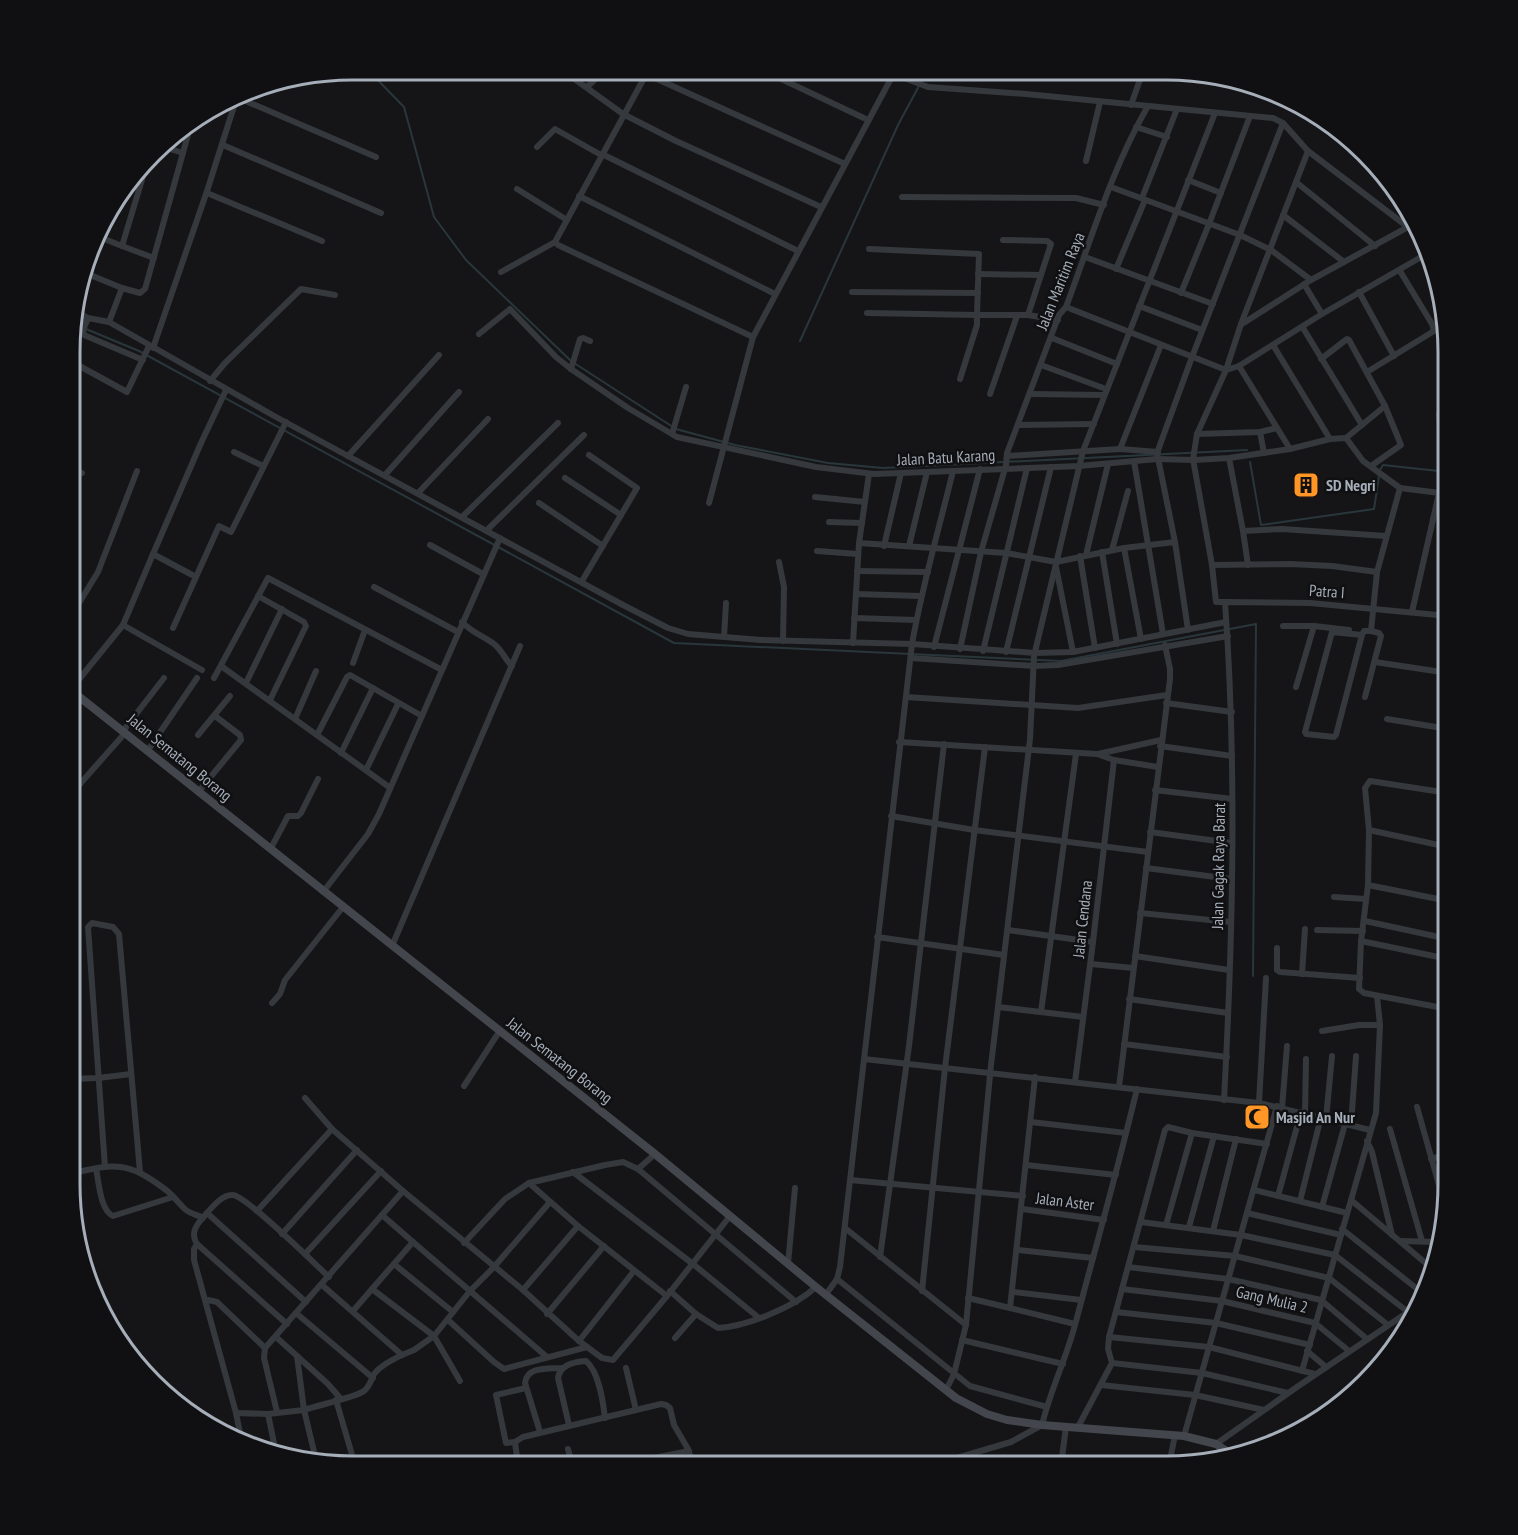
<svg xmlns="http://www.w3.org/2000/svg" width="1518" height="1535" viewBox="0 0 1518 1535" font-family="'PT Sans Narrow',sans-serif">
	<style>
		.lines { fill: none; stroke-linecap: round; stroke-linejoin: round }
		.stream { stroke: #29373c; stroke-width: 2 }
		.street { stroke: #35383c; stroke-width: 6 }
		.secondary { stroke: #43474d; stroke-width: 8 }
		.labels { text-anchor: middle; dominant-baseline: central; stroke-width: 5; stroke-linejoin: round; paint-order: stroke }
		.street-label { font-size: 16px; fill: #a5aeb9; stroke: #101012 }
		.poi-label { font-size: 16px; font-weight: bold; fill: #a5aeb9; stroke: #101012; text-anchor: start }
		.rim { fill: none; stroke: #a5aeb9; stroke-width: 3 }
	</style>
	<rect width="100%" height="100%" fill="#151517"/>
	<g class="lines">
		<g class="stream">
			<polyline points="367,69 404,107 434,217 466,260 571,361 676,429 735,445 828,463 883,468 1247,450"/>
			<polyline points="74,324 139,351 674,643 1061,661 1256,624 1253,976"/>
			<polyline points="800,341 898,125 927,71"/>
			<polyline points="1250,462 1261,525 1374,509 1379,476"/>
			<polyline points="1380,470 1383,465 1448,472"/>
		</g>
		<g class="street">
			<polyline points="562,70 623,114 676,141 821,207"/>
			<polyline points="762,70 868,120"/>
			<polyline points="833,70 844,74 847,70"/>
			<polyline points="862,70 873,76 878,70"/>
			<polyline points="883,70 928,87 1026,94 1273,118 1283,123 1308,151 1421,237"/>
			<polyline points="587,87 605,70"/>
			<polyline points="1131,105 1143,71"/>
			<polyline points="1136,127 1167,137"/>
			<polyline points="223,145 381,213"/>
			<polyline points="160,146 183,153"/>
			<polyline points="537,147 555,129 601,155"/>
			<polyline points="602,154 798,251"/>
			<polyline points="148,160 122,246 154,258"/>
			<polyline points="1086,161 1100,102"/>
			<polyline points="1188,180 1221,193"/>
			<polyline points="1296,182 1375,246"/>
			<polyline points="1111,187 1240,235 1271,250 1311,280"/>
			<polyline points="517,189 567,220"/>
			<polyline points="207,193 322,241"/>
			<polyline points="579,196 775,294"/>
			<polyline points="902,197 1076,198 1104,205"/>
			<polyline points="1142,198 1177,109"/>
			<polyline points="1283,215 1344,262"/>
			<polyline points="97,236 122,246"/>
			<polyline points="1003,240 1047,241 1051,244 1028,315"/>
			<polyline points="869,249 979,254 977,315 1028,315 1058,320"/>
			<polyline points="1085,257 1213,304"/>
			<polyline points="1116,269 1145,200"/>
			<polyline points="83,272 122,288"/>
			<polyline points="501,272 555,242"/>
			<polyline points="978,274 1040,275"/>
			<polyline points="1304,284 1322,314"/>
			<polyline points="852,292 978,293"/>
			<polyline points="1359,292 1394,356"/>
			<polyline points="1181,293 1209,224 1250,116"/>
			<polyline points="1139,306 1202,330"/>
			<polyline points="1066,307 1226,370 1239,366 1322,314 1430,252"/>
			<polyline points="74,310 88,318 109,322 276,417 623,605 668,628 688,634 761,640 912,644 1035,653 1073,652 1226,622"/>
			<polyline points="867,313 977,315 977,325 960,379"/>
			<polyline points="88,318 83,330 84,335 143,360"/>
			<polyline points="109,322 122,288 140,293 145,289 191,124"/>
			<polyline points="1242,324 1311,280 1408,227"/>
			<polyline points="1303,328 1362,425"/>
			<polyline points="479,334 510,309 556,357 571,369 628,408 677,437 816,467 874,474 1079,466 1157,459 1194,460 1229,458 1290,449 1330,439 1346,438 1363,461 1400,488 1448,494"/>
			<polyline points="753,337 895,71"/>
			<polyline points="1052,338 1117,364"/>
			<polyline points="1273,345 1330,439"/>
			<polyline points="153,348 207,191 236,100 241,99 376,157"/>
			<polyline points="1321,359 1347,339 1349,340 1385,406 1401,445 1371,466"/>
			<polyline points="74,363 127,392 149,346"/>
			<polyline points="1041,365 1106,389"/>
			<polyline points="1239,366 1290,449"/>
			<polyline points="571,369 580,339 583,338 590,341"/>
			<polyline points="1367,372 1434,331 1432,324 1400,271"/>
			<polyline points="210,381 225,363 301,289 335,295"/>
			<polyline points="990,394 1017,316"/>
			<polyline points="1030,394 1104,395"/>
			<polyline points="1018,425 1094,424"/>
			<polyline points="1260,432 1264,453"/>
			<polyline points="672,434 686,387"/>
			<polyline points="1197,434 1260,432 1277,428"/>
			<polyline points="1346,438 1385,406"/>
			<polyline points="1120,449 1161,345"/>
			<polyline points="234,452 263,466"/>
			<polyline points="348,456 439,355"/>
			<polyline points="1007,456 1120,449 1158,452"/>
			<polyline points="1229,458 1243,531 1282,529 1386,536"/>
			<polyline points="1134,461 1163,634"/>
			<polyline points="1443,465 1439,414 1441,410 1448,408"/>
			<polyline points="73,468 82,473"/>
			<polyline points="385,475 459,392"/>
			<polyline points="565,478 621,515"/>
			<polyline points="418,493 488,419"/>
			<polyline points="815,497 865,502"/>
			<polyline points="539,503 603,546"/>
			<polyline points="709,503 753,337 558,245 555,242 643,80 648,75 845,164"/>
			<polyline points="462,517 558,423"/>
			<polyline points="829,522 862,523"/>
			<polyline points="487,530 584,435"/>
			<polyline points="1243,531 1248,565"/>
			<polyline points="859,543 1006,553 1056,562 1124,548 1175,542"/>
			<polyline points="430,545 483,574"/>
			<polyline points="884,546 901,473"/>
			<polyline points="909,546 927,472"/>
			<polyline points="1124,548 1141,639"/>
			<polyline points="1112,550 1128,491"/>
			<polyline points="817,551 858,554"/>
			<polyline points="1102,552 1117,644"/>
			<polyline points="153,554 201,443 226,390"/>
			<polyline points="1086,555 1108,464"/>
			<polyline points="1080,556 1095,648"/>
			<polyline points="779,562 784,587 783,641"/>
			<polyline points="1212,565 1193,459 1197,434 1226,370 1241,324 1308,151"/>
			<polyline points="1056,567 1073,652"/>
			<polyline points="857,571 928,572"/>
			<polyline points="582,581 637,488 589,455"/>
			<polyline points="374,587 458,632"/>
			<polyline points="856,594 920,596"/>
			<polyline points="258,596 304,622 306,626 270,700"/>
			<polyline points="1225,602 1216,602 1212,565 1290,564 1332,566 1377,572"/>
			<polyline points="1412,612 1439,493"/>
			<polyline points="73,613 98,572 137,471"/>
			<polyline points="854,618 916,620"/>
			<path d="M462 622C471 632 483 636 494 644 501 649 505 659 512 666"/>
			<polyline points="123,625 202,670"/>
			<polyline points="1283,626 1314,626 1349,630"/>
			<polyline points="173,628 219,526 231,532 286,422"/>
			<polyline points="1188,630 1175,542 1157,453 1192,357 1283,123"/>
			<polyline points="1362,635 1332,632 1305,732 1306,734 1334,737 1336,735 1362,635 1364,631 1371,631 1377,572 1400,488"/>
			<polyline points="724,637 726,603"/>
			<polyline points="853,643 859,543 869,474"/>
			<polyline points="934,647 980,469"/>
			<path d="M960 649 981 552 1006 465 1007 453 1059 315 1066 307C1091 240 1112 168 1148 106"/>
			<polyline points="983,651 1027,468"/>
			<polyline points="1006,652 1051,467"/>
			<polyline points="911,658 1034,666 1058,665 1228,636"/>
			<polyline points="1375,662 1448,673"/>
			<polyline points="353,663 365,630"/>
			<polyline points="221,666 389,787"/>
			<polyline points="214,678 268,578 442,670"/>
			<polyline points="246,683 282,609"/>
			<polyline points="1296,687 1314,626"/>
			<polyline points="72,688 123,625 153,554 196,577"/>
			<polyline points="906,697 1078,708 1167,695"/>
			<polyline points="1365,697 1381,636 1379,633 1371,631"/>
			<polyline points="1166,703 1232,712"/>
			<polyline points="295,719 316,671"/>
			<polyline points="1387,719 1448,729"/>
			<polyline points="123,731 164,678"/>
			<polyline points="198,735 230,696"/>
			<polyline points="317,735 347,677 350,675 422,716"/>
			<polyline points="899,742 1097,754 1114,760 1158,767"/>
			<polyline points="1160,746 1232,756"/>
			<polyline points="148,750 197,678"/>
			<polyline points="341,753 373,688"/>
			<polyline points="1098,754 1161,740"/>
			<polyline points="366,770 398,704"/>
			<polyline points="72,776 80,784"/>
			<polyline points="1155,790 1232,799"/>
			<polyline points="199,791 241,740 240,735 215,716"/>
			<polyline points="72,793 125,733"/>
			<polyline points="1448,793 1370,781 1365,788 1369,830 1368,885 1361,941 1359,989 1364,993 1448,1009"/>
			<polyline points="891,816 974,830 1148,852"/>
			<polyline points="1369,830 1448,847"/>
			<polyline points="1150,832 1232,843"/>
			<polyline points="271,848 288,816 298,816 301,813 318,779"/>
			<polyline points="1146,868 1231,879"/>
			<polyline points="1368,885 1448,901"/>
			<polyline points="323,892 368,834 379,814 500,538"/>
			<polyline points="1334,897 1366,899"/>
			<polyline points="1140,913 1230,922"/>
			<polyline points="1365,921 1448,939"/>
			<polyline points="1008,930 1093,942"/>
			<polyline points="1317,930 1363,931"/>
			<polyline points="877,937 1004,955"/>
			<polyline points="1361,941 1448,959"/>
			<polyline points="392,946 520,646"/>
			<polyline points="1277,948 1277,970 1280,972 1360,978"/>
			<polyline points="1135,956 1229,970"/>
			<polyline points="1091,964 1133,968"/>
			<polyline points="1302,974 1305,929"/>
			<polyline points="1129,999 1228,1013"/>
			<polyline points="272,1003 280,994 285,980 343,907"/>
			<polyline points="998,1007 1083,1017"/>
			<polyline points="1041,1012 1076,754"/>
			<polyline points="1322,1031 1359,1025 1380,1025"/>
			<polyline points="1124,1044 1227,1057"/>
			<polyline points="864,1059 1259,1103 1370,1130"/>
			<polyline points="70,1079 98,1078 131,1074"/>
			<polyline points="1075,1082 1093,942 1114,760"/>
			<polyline points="464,1086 499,1032"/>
			<polyline points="1119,1087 1170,679 1170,669 1165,645"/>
			<polyline points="70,1095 78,1172"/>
			<polyline points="305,1098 332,1129"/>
			<path d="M1224 1100C1233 934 1237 768 1225 602L1310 603 1448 616"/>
			<polyline points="1259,1103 1266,978"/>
			<polyline points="1417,1107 1446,1210"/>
			<polyline points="1282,1108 1287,1046"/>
			<polyline points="1305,1114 1306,1059"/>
			<polyline points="1326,1119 1332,1056"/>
			<polyline points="1031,1122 1126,1133"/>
			<polyline points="1351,1125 1356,1056"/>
			<polyline points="1390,1129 1422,1241"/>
			<polyline points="1367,1141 1372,1152 1392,1235"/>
			<polyline points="1431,1159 1448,1154"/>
			<polyline points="1026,1165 1116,1175"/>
			<polyline points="105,1167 88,927 92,923 113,927 119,934 140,1172"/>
			<path d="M96 1169C99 1182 100 1210 113 1216L173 1197"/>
			<polyline points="638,1169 655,1154"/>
			<polyline points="573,1172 693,1264 759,1318"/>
			<path d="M70 1174C115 1163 128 1161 166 1190 174 1196 179 1204 186 1210 191 1214 198 1215 203 1218"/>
			<polyline points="850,1180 1023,1196"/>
			<polyline points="529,1183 578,1226 667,1296 730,1216"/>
			<polyline points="1254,1190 1347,1213"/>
			<polyline points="1278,1196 1301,1112"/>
			<polyline points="1351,1200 1429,1266"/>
			<polyline points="1300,1201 1321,1117"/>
			<polyline points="1322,1207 1345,1124"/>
			<polyline points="1022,1209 1104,1220"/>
			<polyline points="257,1211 332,1129 403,1191"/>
			<path d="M207 1213C213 1206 223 1194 233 1195 246 1196 315 1264 329 1277"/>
			<polyline points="1247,1213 1341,1235"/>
			<polyline points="382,1215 413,1242"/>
			<polyline points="1141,1222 1241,1235 1335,1255 1408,1312"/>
			<polyline points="1166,1225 1192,1133"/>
			<polyline points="1189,1227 1214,1136"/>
			<polyline points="845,1228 966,1325"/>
			<polyline points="1342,1229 1421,1292"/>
			<polyline points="1213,1231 1236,1139"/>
			<polyline points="282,1234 357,1150"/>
			<polyline points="1400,1241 1436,1242"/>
			<polyline points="464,1243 505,1199 529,1183 605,1165 623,1162 638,1169 796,1302"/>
			<path d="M197 1244C189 1232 198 1223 207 1213L306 1302"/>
			<polyline points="1134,1247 1235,1256 1329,1278 1388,1325"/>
			<polyline points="1018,1250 1093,1258"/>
			<polyline points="305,1254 381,1171"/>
			<polyline points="880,1257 909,1046 944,744"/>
			<polyline points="394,1264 453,1312"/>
			<polyline points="788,1264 795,1188"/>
			<polyline points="1128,1267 1228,1279 1321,1300 1367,1339"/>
			<polyline points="837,1279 970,1386 1047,1407"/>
			<polyline points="322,1285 402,1355 414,1350 434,1336 470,1291 494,1267 550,1202"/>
			<polyline points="1122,1289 1222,1301 1315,1323 1349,1351"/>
			<polyline points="523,1290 578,1226"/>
			<path d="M670 1291 696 1314 718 1328C748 1326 794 1307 816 1287"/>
			<polyline points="922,1291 945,1068 985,747"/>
			<polyline points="1014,1292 1081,1300"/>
			<path d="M827 1293 837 1279 840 1267 912 644C922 586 939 529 953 471"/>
			<polyline points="968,1298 1010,1308 1035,1077"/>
			<polyline points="206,1302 208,1300 217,1302 265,1348"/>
			<polyline points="1010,1308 1075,1324"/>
			<polyline points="353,1311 372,1289"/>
			<polyline points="1116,1312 1216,1323 1310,1345"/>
			<polyline points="296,1313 373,1378"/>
			<polyline points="547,1314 604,1246"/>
			<polyline points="448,1320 494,1362 504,1369 587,1347"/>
			<polyline points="276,1337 328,1384 341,1399"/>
			<polyline points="1109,1337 1209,1347 1315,1374"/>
			<polyline points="675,1338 696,1314"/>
			<polyline points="962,1340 1063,1364"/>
			<polyline points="579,1341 634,1271"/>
			<polyline points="1307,1351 1326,1367"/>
			<polyline points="1112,1363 1202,1373 1288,1393"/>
			<polyline points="626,1368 636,1410"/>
			<polyline points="1302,1371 1376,1113 1380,1025 1377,996"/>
			<polyline points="460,1381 434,1336 372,1289 413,1242 547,1357"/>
			<polyline points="1101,1385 1195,1395 1264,1410"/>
			<polyline points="946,1390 954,1374 966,1325 991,1065 1030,739 1034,656 1083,451 1215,113"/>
			<polyline points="336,1400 355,1465"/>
			<polyline points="277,1412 264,1358 265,1348 403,1191 523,1290 579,1341 602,1358 613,1360 667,1296"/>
			<polyline points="236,1413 194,1260 194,1249 197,1244 287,1324"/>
			<polyline points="268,1414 275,1448"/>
			<path d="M569 1425 558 1378C560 1365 573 1362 586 1361 599 1372 603 1401 605 1418"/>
			<polyline points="1078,1427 1112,1363 1108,1349 1109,1337 1165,1130 1168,1127 1192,1133 1267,1144"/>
			<path d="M540 1432 525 1383C527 1366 548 1369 562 1368"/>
			<polyline points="1184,1436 1277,1106"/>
			<polyline points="241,1438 236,1413 268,1414 304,1410 297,1356"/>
			<polyline points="515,1442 506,1443 496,1395 526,1388"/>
			<polyline points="1216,1444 1297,1387 1417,1306"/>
			<polyline points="568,1449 572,1465"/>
			<polyline points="654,1458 689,1451"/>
			<path d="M316 1460 304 1410C318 1405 354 1398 364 1391 370 1386 371 1380 374 1374 381 1365 392 1360 402 1355"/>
			<polyline points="518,1465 515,1442 523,1437 661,1404 666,1405 670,1408 674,1425 688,1449 693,1465"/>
			<path d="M933 1465 1011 1442 1042 1425C1050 1391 1066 1359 1075 1325 1096 1246 1118 1168 1137 1089"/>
			<polyline points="1061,1465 1066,1427"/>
			<polyline points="1169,1465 1175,1435"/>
		</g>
		<polyline class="secondary" points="72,691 655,1154 816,1287 956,1398 987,1414 1007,1420 1042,1425 1184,1436 1216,1444 1234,1456"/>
	</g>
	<defs>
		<g id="building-square" transform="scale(1.35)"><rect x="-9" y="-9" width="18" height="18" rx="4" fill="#ff9625" stroke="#101012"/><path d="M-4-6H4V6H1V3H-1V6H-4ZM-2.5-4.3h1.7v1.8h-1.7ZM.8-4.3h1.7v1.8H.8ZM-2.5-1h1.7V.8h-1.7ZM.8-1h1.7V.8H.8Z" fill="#111"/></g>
		<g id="mosque-square" transform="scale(1.35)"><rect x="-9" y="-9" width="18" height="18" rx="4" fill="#ff9625" stroke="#101012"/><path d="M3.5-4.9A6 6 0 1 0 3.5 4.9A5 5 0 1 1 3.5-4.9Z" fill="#111"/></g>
	</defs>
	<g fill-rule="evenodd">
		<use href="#building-square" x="1306" y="485"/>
		<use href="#mosque-square" x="1257" y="1117"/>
	</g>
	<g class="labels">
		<g class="street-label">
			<text transform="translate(1060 281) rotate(-68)">Jalan Maritim Raya</text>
			<text transform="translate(946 457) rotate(-3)">Jalan Batu Karang</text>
			<text transform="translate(1327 591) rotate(4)">Patra I</text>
			<text transform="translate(180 757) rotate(39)">Jalan Sematang Borang</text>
			<text transform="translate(1218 866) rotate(-89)">Jalan Gagak Raya Barat</text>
			<text transform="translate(1082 919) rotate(-84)">Jalan Cendana</text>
			<text transform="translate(560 1060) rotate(38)">Jalan Sematang Borang</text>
			<text transform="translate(1065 1201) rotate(7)">Jalan Aster</text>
			<text transform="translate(1272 1299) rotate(13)">Gang Mulia 2</text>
		</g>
		<g class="poi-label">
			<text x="1326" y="485">SD Negri</text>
			<text x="1276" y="1117">Masjid An Nur</text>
		</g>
	</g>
	<path d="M0 0H1518V1535H0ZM352 80H1166A272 272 0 0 1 1438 352V1184A272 272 0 0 1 1166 1456H352A272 272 0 0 1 80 1184V352A272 272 0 0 1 352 80Z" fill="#101012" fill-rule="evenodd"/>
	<path class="rim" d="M352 80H1166A272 272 0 0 1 1438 352V1184A272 272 0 0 1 1166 1456H352A272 272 0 0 1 80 1184V352A272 272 0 0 1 352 80Z"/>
</svg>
